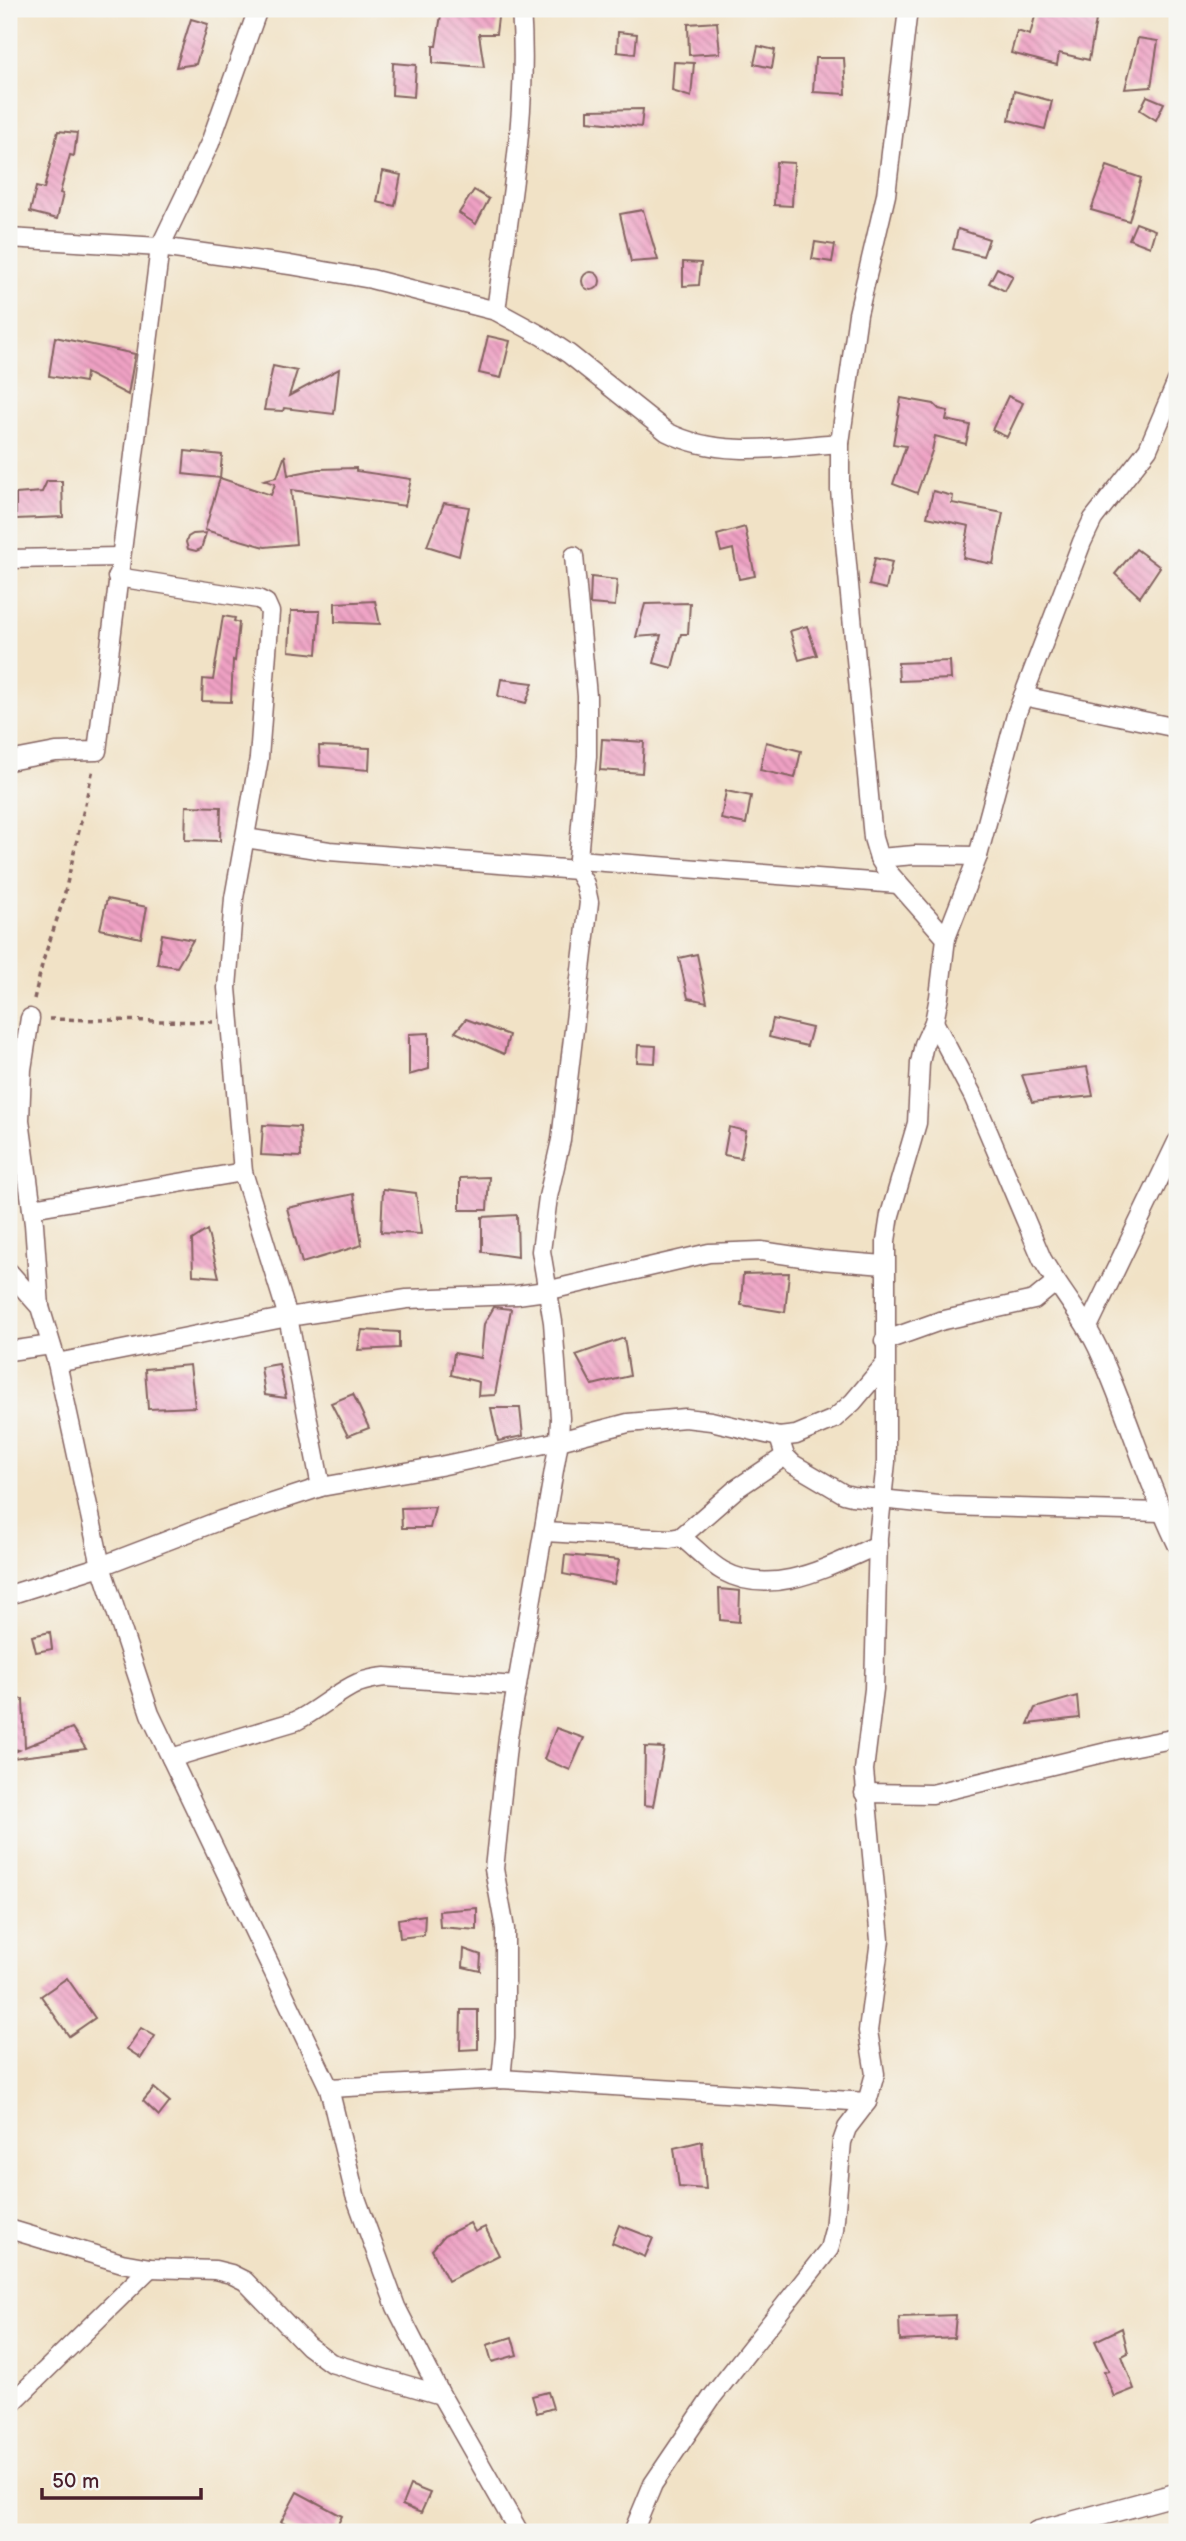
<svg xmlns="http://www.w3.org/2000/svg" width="1186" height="2541" viewBox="0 0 1186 2541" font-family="'Balsamiq Sans',sans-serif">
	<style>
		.building { fill: url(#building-back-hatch) }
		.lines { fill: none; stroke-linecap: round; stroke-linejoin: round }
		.minor-casing { stroke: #846361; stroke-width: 21 }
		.tertiary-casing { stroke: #846361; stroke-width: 24 }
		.path { stroke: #846361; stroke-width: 3.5; stroke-dasharray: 5 5; stroke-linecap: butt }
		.minor { stroke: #fff; stroke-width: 18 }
		.tertiary { stroke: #fff; stroke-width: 21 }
	</style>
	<defs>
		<pattern id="building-back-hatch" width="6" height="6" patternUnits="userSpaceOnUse" patternTransform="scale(1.75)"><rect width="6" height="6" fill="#efa1c4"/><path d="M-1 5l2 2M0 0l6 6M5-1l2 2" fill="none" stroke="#c4839f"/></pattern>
	</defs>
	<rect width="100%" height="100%" fill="#f6f6f2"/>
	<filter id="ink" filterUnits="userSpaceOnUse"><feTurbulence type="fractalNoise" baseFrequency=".0143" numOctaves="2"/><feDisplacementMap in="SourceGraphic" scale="14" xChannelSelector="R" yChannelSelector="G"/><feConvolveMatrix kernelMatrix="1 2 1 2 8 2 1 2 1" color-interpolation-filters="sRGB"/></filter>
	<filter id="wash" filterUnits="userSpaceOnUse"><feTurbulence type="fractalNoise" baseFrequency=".00686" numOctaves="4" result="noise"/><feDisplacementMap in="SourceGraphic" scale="28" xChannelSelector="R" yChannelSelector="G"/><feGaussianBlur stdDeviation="1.57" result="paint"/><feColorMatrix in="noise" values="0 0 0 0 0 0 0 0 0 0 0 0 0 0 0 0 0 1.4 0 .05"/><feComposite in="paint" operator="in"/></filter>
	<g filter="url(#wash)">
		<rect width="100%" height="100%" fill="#f1e2c6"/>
		<g id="blocks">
			<g class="building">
				<polygon points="442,9 499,9 496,34 479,34 484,67 433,63 433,46 436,46"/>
				<polygon points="1037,9 1064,9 1096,20 1089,60 1059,53 1057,65 1011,53 1017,31 1030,35"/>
				<polygon points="191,19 208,24 196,64 176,67"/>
				<polygon points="717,22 720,53 689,55 688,24"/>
				<polygon points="618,32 637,34 635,54 617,52"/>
				<polygon points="1138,38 1158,41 1151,87 1125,89"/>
				<polygon points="758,46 775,50 772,68 754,64"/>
				<polygon points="815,58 844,58 846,94 813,92"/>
				<polygon points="674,62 694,63 691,97 672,91"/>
				<polygon points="393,63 416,65 414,97 392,95"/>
				<polygon points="1014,91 1052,101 1045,129 1009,120"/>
				<polygon points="1147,96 1164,103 1156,120 1140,110"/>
				<polygon points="643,109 641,127 588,121 588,110"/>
				<polygon points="58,131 77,133 74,156 70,155 60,193 63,194 57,219 30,212 36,187 44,189"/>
				<polygon points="776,162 794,163 792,206 774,205"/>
				<polygon points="1107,166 1141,178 1129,221 1091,210"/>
				<polygon points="383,171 401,175 395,206 377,202"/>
				<polygon points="474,190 489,199 476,224 459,213"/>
				<polygon points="643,210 658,260 631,262 620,214"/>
				<polygon points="1136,223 1155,230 1150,247 1129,239"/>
				<polygon points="958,229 989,239 983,256 953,249"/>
				<polygon points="815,242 835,245 832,262 812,259"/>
				<polygon points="683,262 701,263 699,285 683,286"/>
				<polygon points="997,268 1013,276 1005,291 989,283"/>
				<circle cx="591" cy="281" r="9"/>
				<polygon points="488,336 510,341 501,378 479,373"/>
				<polygon points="55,337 135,354 128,395 86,373 85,382 49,376"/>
				<polygon points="273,366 297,371 289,396 339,369 334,414 284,408 283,411 264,410"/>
				<polygon points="1008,396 1023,403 1007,437 992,430"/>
				<polygon points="901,398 934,404 939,409 948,411 946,420 970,425 966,444 935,436 932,451 917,493 893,484 906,446 893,444"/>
				<polygon points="185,451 222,455 220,478 183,474"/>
				<polygon points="285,455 288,475 319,469 356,468 356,471 411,479 405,506 291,490 296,544 265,547 205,530 220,478 271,495 275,484 264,480 277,477"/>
				<polygon points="47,481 62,481 63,517 16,519 16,494 42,492"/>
				<polygon points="933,491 953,496 952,503 1003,513 993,564 963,558 969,526 927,517"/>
				<polygon points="444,503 469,507 459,556 427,546"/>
				<polygon points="745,527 755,576 739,579 733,549 721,552 717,535"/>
				<polygon points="206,533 201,549 196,551 188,549 186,542 188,537 193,534"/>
				<polygon points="1136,549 1160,567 1140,597 1115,574"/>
				<polygon points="875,558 892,562 886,589 869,585"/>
				<polygon points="591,577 617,580 615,606 590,604"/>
				<polygon points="375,601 380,624 335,622 335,603"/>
				<polygon points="690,603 688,634 681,634 672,668 654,663 661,635 636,637 645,604"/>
				<polygon points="291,611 320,611 317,654 289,651"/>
				<polygon points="223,616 235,618 234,621 239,623 235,661 233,660 231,702 202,701 203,679 213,680"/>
				<polygon points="807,626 817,655 799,660 790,631"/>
				<polygon points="950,661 951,679 899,681 898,663"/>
				<polygon points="501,679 533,683 526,703 498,696"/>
				<polygon points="602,739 644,742 642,773 600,770"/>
				<polygon points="766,742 801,751 795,778 760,770"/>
				<polygon points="319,746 370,748 369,770 320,766"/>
				<polygon points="726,791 751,796 746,824 721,819"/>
				<polygon points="186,806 221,807 220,841 185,840"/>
				<polygon points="107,899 147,907 141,938 100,929"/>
				<polygon points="162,934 193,940 177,967 157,964"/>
				<polygon points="697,954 707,1002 688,998 679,958"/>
				<polygon points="466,1019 509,1035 504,1054 455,1032"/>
				<polygon points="773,1019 812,1028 807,1046 769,1037"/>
				<polygon points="429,1033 429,1069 409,1075 409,1034"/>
				<polygon points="638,1045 656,1046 655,1063 637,1062"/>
				<polygon points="1087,1067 1093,1096 1032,1102 1022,1075"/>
				<polygon points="263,1125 300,1127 301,1157 261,1155"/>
				<polygon points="729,1127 746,1131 741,1158 724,1155"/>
				<polygon points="489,1177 487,1210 460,1210 460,1178"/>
				<polygon points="383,1189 416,1193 421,1234 381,1232"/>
				<polygon points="354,1194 362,1245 302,1263 287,1208"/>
				<polygon points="517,1215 518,1257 482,1252 482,1217"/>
				<polygon points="207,1230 219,1277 193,1275 192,1240"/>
				<polygon points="789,1273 785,1312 741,1305 743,1274"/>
				<polygon points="494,1307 511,1309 495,1395 478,1396 479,1382 451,1375 454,1353 481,1358 484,1324"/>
				<polygon points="362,1330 399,1332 399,1348 358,1350"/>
				<polygon points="624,1338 630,1376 592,1385 576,1355"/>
				<polygon points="279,1364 286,1398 265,1395 261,1367"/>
				<polygon points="190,1365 195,1407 148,1409 145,1369"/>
				<polygon points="353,1394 369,1428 348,1436 331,1403"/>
				<polygon points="491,1408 520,1408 523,1436 498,1441"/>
				<polygon points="435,1507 430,1528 402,1528 401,1508"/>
				<polygon points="565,1555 619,1560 614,1584 563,1574"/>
				<polygon points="719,1589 740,1591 739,1622 720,1620"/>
				<polygon points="50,1632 52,1649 36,1652 32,1636"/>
				<polygon points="1077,1696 1079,1718 1028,1724 1035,1708"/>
				<polygon points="23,1699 25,1747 72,1728 86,1749 13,1758 12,1753 19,1750 9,1748 9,1700"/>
				<polygon points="556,1728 584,1738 570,1770 544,1759"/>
				<polygon points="645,1747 664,1748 653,1806 644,1805"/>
				<polygon points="477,1908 477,1930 440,1927 439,1911"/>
				<polygon points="425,1915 424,1935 400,1938 398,1919"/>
				<polygon points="464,1949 481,1955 480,1971 463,1967"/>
				<polygon points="67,1978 95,2018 69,2036 41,1996"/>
				<polygon points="461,2010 478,2010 478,2049 460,2050"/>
				<polygon points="141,2028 155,2036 141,2058 127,2049"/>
				<polygon points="154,2088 170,2102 159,2116 143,2101"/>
				<polygon points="702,2141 706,2189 679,2187 674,2148"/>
				<polygon points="470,2223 475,2232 485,2227 499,2255 448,2281 432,2250 444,2236"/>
				<polygon points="619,2225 653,2238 645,2257 612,2243"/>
				<polygon points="956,2315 954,2338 900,2341 899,2317"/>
				<polygon points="1122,2328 1128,2353 1122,2356 1134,2389 1114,2397 1104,2372 1109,2371 1095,2341"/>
				<polygon points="512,2337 517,2355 492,2362 487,2345"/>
				<polygon points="548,2392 553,2408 537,2413 532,2396"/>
				<polygon points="410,2485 430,2493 421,2513 402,2505"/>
				<polygon points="297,2492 342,2516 334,2532 300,2532 281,2522"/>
			</g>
		</g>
	</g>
	<g filter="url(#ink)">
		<use href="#blocks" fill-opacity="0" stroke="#846361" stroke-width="2"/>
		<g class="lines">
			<g class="minor-casing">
				<g id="minor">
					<path d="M9 238 160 247 290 265 371 279 496 311 542 336 569 354 667 432C720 459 783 447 840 443"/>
					<path d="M496 311C509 211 529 110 521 9"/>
					<polyline points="574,556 587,696 587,756 577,870"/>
					<polyline points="9,559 120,557"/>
					<polyline points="117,577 258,599 266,603 270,612 259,758 234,898 227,988 243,1172 288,1317 321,1487"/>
					<polyline points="1023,696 1177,728"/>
					<polyline points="9,761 56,752 97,751 160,247 210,143 258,9"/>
					<polyline points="245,838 329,851 577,870 585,884 589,902 561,1140 548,1197 541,1251 553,1322 560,1418 559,1441 508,1737 494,1869 505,1929 505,2038 501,2079"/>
					<polyline points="879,858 915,855 978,856"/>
					<polyline points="578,860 898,884"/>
					<polyline points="946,938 978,856 1016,715 1082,542 1093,519 1148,449 1177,381"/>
					<polyline points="30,1018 22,1069 20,1120 34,1224 40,1307"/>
					<path d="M934 1022 973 1096 1042 1259C1061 1292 1086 1320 1101 1355 1129 1417 1147 1483 1177 1544"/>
					<polyline points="32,1208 243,1172"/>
					<polyline points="9,1272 40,1307 57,1363 101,1566 150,1714 329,2088 355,2195 396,2307 441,2395 519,2532"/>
					<polyline points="1088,1327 1177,1142"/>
					<polyline points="884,1341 940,1321 1034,1300 1056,1282"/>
					<polyline points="9,1351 51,1345"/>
					<polyline points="57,1363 288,1317 407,1299 517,1295 546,1291 709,1253 761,1251 822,1260 884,1265"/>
					<polyline points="779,1437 785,1456 793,1464 844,1494 852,1496 948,1506 1161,1512"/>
					<polyline points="545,1532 670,1539 681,1537 736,1489 785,1456"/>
					<path d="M681 1537C695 1547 708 1563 723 1571 774 1599 831 1565 878 1545"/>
					<polyline points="9,1595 101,1566 221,1520 321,1487 440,1466 559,1441 628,1423 685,1418 711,1421 779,1437 796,1435 834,1419 853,1402 885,1364"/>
					<path d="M171 1758 296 1721C317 1711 337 1692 358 1683 366 1680 376 1678 385 1677L517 1686"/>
					<polyline points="864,1793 932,1794 1115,1750 1177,1738"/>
					<polyline points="329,2088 501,2079 867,2102"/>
					<polyline points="9,2229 122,2263 150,2268 215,2270 231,2274 245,2281 308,2346 331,2363 441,2395"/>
					<polyline points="9,2406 150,2268"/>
					<polyline points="633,2532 653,2484 712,2397 829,2249 834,2230 842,2142 847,2128 867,2102 875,2074 868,2031 880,1940 864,1770 874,1689 878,1537 886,1462 886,1241 890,1215 917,1123 920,1063 924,1044 934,1022 939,997 946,938 887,871 879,858 873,838 840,490 840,443 858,314 886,195 908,9"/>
				</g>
			</g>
			<g class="tertiary-casing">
				<polyline id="tertiary" points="1037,2532 1177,2494"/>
			</g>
			<g class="path">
				<polyline points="34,999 43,961 63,901 93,769"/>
				<polyline points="49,1019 213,1022"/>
			</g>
			<use href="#minor" class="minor"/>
			<use href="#tertiary" class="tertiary"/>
		</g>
	</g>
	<rect width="1186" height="2541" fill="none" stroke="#f6f6f2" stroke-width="35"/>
	<path d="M42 2488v10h159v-10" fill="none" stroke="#4a1f2b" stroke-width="3.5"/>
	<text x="52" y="2488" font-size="21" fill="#4a1f2b" stroke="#f6f6f2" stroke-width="5" paint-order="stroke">50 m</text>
</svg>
